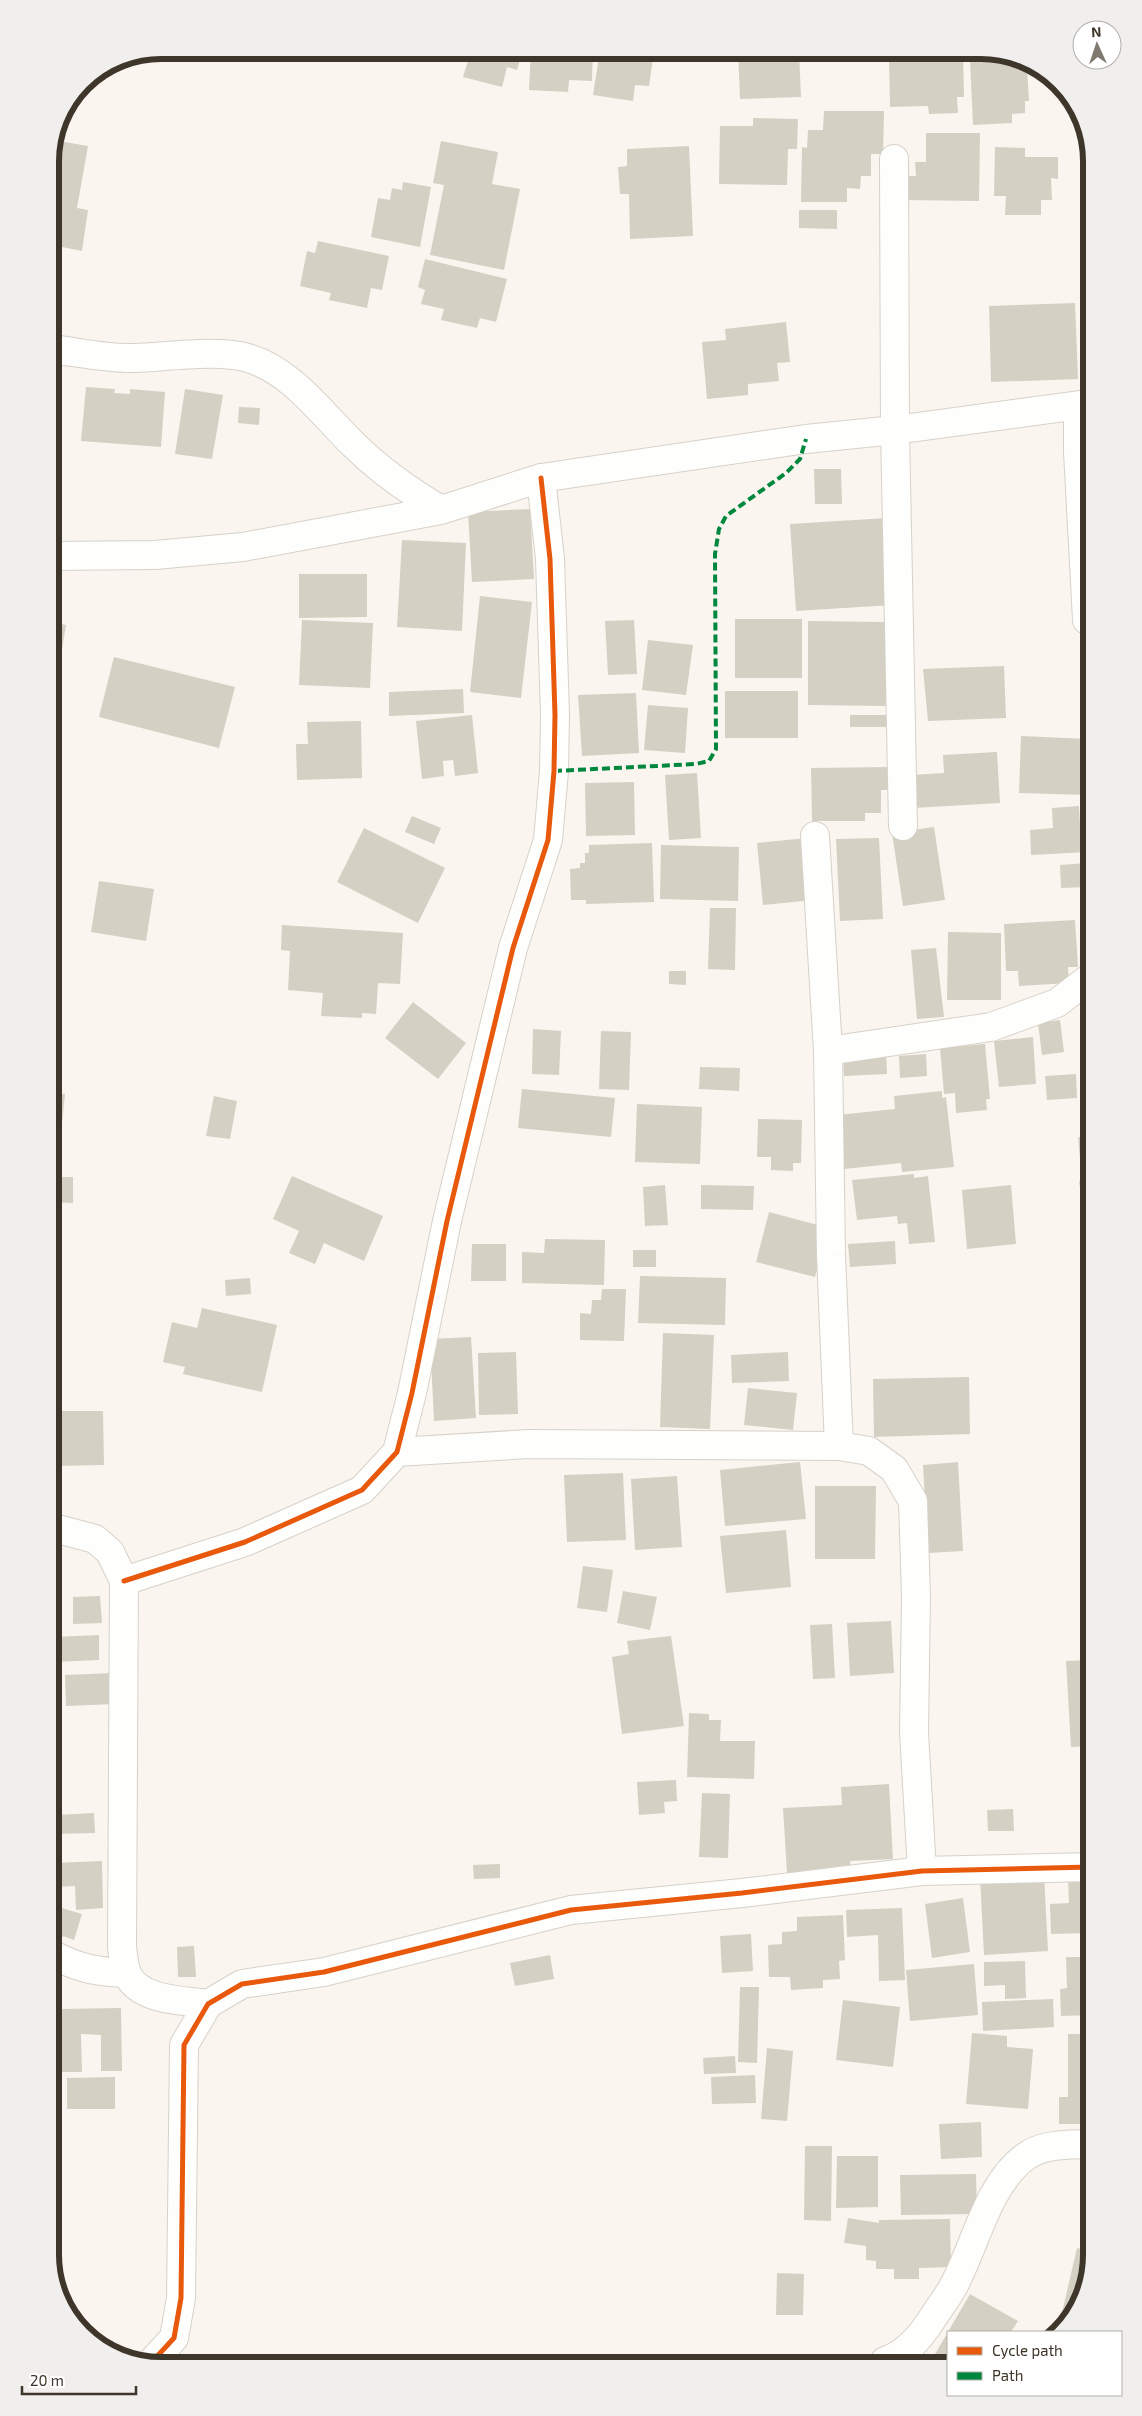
<svg xmlns="http://www.w3.org/2000/svg" width="1142" height="2416" viewBox="0 0 1142 2416" font-family="'Exo 2',sans-serif">
	<style>
		.building { fill: #d4d0c4 }
		.lines { fill: none; stroke-linecap: round; stroke-linejoin: round }
		.minor-casing { stroke: #d7d1c8; stroke-width: 30 }
		.minor { stroke: #fefefd; stroke-width: 28 }
		.quiet { stroke: #00873e; stroke-width: 4; stroke-dasharray: 8 4; stroke-linecap: butt }
		.cycleway-casing { stroke: #fff; stroke-width: 8 }
		.cycleway { stroke: #e8590c; stroke-width: 5 }
		.rim { fill: none; stroke: #3e362a; stroke-width: 6 }
	</style>
	<rect width="100%" height="100%" fill="#faf6ef"/>
	<path class="building" d="M438 50H523L517 70 507 67 502 87 463 77 468 61 437 53Z
		M531 50H593L592 81 569 80 568 92 529 90Z
		M600 50H670L668 60 653 58 649 86 635 85 633 101 593 95Z
		M738 50H799L801 97 740 99Z
		M963 53 964 97H957L958 113 929 114 928 106 890 107 889 55Z
		M998 54 1032 67H1027L1029 101H1025V113L1012 114V123L973 125 970 60 998 59Z
		M824 111H884L883 154H871V176H861L860 189 847 188V202H801L802 147 807 148 808 130H823Z
		M753 118 798 119 797 149H788L787 185 719 184 720 126H753Z
		M926 133H980L979 201 904 200 905 176H916L915 162H926Z
		M53 140 88 146 77 208 88 210 82 251 62 247 60 256 50 255V154Z
		M441 141 498 152 492 184 520 189 504 270 430 255 444 185 433 183Z
		M689 146 693 236 630 239 629 194H620L618 167 627 166V149Z
		M995 147 1025 148V157H1058V179L1051 178 1052 200H1041V215H1005L1006 196H994Z
		M403 182 431 187 420 247 371 237 378 198 390 200 392 188 402 190Z
		M799 210H837V229L799 228Z
		M318 241 389 256 382 290 371 288 367 308 329 300 331 293 300 286 307 251 315 253Z
		M425 259 507 279 496 322 480 318 477 328 441 320 444 309 421 304 425 290 418 287Z
		M1075 303 1078 379 991 382 989 306Z
		M786 322 790 362 777 363 779 381 748 384V395L707 399 702 342 726 340 725 329Z
		M86 387 115 389 114 393 130 394V389L165 392 161 447 81 441Z
		M185 389 223 395 212 459 175 454Z
		M239 407 260 408 259 425 238 423Z
		M814 469H841L842 504H815Z
		M530 509 534 579 472 582 468 512Z
		M887 518 892 605 796 611 790 524Z
		M402 540 466 543 462 631 397 627Z
		M299 574H367V617L299 618Z
		M480 596 532 602 521 698 470 692Z
		M735 619H802V678H735Z
		M302 620 373 623 370 688 299 685Z
		M634 620 637 674 608 675 605 621Z
		M808 621 887 622 886 706 808 705Z
		M51 622 66 625 53 704H52Z
		M648 640 693 645 686 695 642 690Z
		M114 657 235 687 219 748 99 717Z
		M1004 666 1006 718 928 721 923 669Z
		M463 689 464 713 389 716V692Z
		M725 691H798V738H725Z
		M636 693 639 753 582 756 578 695Z
		M648 705 688 708 685 753 644 750Z
		M472 715 478 773 455 776 453 760 443 761 444 776 422 779 416 721Z
		M850 715H894V727H850Z
		M361 721 362 778 297 780 296 744H308L307 722Z
		M1021 736 1088 739V795L1019 793Z
		M997 752 1000 803 913 808 911 775 944 773 943 755Z
		M890 767V790H881V813H865V821H812L811 768Z
		M697 773 701 838 669 840 665 775Z
		M634 782 635 835 586 836 585 783Z
		M1079 806 1080 826H1088V852L1031 855 1030 830 1053 828 1052 808Z
		M412 816 441 828 434 844 405 832Z
		M934 827 945 900 903 906 892 833Z
		M364 828 445 868 418 923 337 882Z
		M807 838 813 900 763 905 757 843Z
		M879 838 883 919 840 921 836 839Z
		M652 843 654 902 586 904V900H571L570 869 580 868V863H585V853H589V845Z
		M661 845 739 847 738 901 660 899Z
		M1088 863V887L1061 888 1060 865Z
		M99 881 154 889 146 941 91 932Z
		M710 908H736L735 970 708 969Z
		M1075 920 1078 967H1068L1069 983 1019 986 1018 971H1006L1004 924Z
		M282 925 403 933 400 984 378 983 376 1014 362 1013V1018L321 1016 323 993 288 990 290 951 281 950Z
		M948 932 1001 933V1000H947Z
		M936 948 944 1017 917 1019 911 950Z
		M669 971H686V985L669 984Z
		M413 1002 466 1043 438 1079 385 1038Z
		M1060 1020 1064 1052 1042 1055 1038 1023Z
		M53 1023H57L54 1045H53Z
		M533 1029 561 1031 559 1075 532 1074Z
		M601 1031 631 1032 629 1090 599 1089Z
		M1033 1037 1036 1084 999 1087 994 1041Z
		M985 1044 990 1099H986L987 1110 956 1113 955 1093 944 1094 940 1048Z
		M886 1053 887 1074 844 1076 843 1055Z
		M926 1054 927 1076 900 1078 899 1056Z
		M700 1067 740 1068 739 1091 699 1089Z
		M1076 1074 1077 1098 1047 1100 1045 1076Z
		M522 1089 615 1098 611 1137 518 1128Z
		M942 1091V1098L946 1097 954 1167 902 1172 901 1163 844 1169 838 1115 895 1109 894 1096Z
		M53 1093 65 1094 59 1152 53 1151Z
		M214 1096 237 1101 230 1139 206 1136Z
		M637 1104 702 1107 700 1164 635 1162Z
		M1084 1112H1089V1135L1086 1136Z
		M758 1119 802 1120 801 1163H793V1171L771 1170V1157H757Z
		M1078 1137H1089V1171H1081Z
		M914 1174V1178L928 1176 935 1242 909 1244 907 1223 898 1224 897 1216 857 1220 852 1180Z
		M292 1176 383 1216 364 1261 324 1243 315 1264 289 1253 299 1231 273 1219Z
		M53 1177H73V1203L53 1202Z
		M1089 1180V1207L1083 1208 1079 1181Z
		M665 1185 668 1225 645 1226 643 1187Z
		M701 1185 754 1186 753 1210 701 1209Z
		M1011 1185 1016 1244 967 1249 962 1190Z
		M769 1212 829 1228 815 1277 756 1262Z
		M545 1239 605 1240 604 1285 522 1283V1252L544 1253Z
		M895 1241 896 1264 850 1267 848 1244Z
		M472 1244H506V1281H471Z
		M633 1250H656V1267H633Z
		M640 1276 726 1278 725 1325 638 1323Z
		M250 1278 251 1294 226 1296 225 1280Z
		M602 1289H626L624 1341 580 1340V1313L591 1314 592 1300H601Z
		M202 1308 277 1325 262 1392 183 1374 185 1367 163 1362 172 1322 197 1328Z
		M663 1333 714 1335 710 1429 660 1427Z
		M471 1337 476 1418 434 1421 430 1339Z
		M516 1352 518 1414 479 1415 478 1353Z
		M788 1352 789 1381 732 1383 731 1355Z
		M969 1377 970 1434 874 1437 873 1379Z
		M748 1388 797 1393 793 1430 744 1425Z
		M54 1411H103L104 1465 54 1466Z
		M800 1462 806 1519 725 1526 720 1470Z
		M958 1462 963 1551 928 1553 923 1465Z
		M623 1473 626 1540 567 1542 564 1475Z
		M677 1476 682 1547 635 1550 631 1479Z
		M815 1486H876L875 1559H815Z
		M786 1530 791 1587 726 1593 720 1536Z
		M583 1566 613 1570 607 1612 577 1608Z
		M623 1591 657 1597 650 1630 617 1623Z
		M100 1596 102 1623 73 1624V1597Z
		M891 1621 894 1673 850 1676 847 1623Z
		M832 1624 835 1678 813 1679 810 1625Z
		M99 1635V1660L55 1662 54 1637Z
		M671 1636 684 1726 622 1734 612 1657 629 1654 627 1641Z
		M1090 1660 1091 1746 1071 1747 1066 1661Z
		M113 1673 114 1704 66 1706 65 1675Z
		M689 1713 709 1714V1720H721L720 1741H755L754 1779 687 1777Z
		M676 1780 677 1801 664 1802 665 1813 639 1815 637 1782Z
		M889 1784 893 1859 850 1861 851 1870 787 1873 783 1808 842 1805 841 1787Z
		M702 1793 730 1794 728 1858 699 1857Z
		M1013 1809 1014 1831H988L987 1810Z
		M94 1813 95 1833 55 1834V1815Z
		M102 1861 103 1908 76 1910 75 1886 55 1887V1863Z
		M500 1864V1878L474 1879 473 1865Z
		M1044 1874 1048 1951 984 1955 980 1877Z
		M1091 1877V1933L1051 1934 1050 1904 1069 1903 1068 1878Z
		M963 1898 970 1952 932 1958 925 1904Z
		M55 1906 82 1914 74 1940 63 1936 60 1943 55 1942Z
		M902 1908 905 1980 879 1981 878 1935 847 1937 846 1910Z
		M843 1915 845 1960 839 1961 840 1979 823 1980V1988L791 1990 790 1977H769L768 1945 782 1944V1932L797 1931V1917Z
		M751 1934 753 1971 722 1973 720 1936Z
		M194 1946 196 1977H178L177 1947Z
		M550 1955 554 1979 515 1986 510 1963Z
		M1066 1957H1091V2015L1061 2016 1060 1989 1067 1988Z
		M1025 1961 1026 1998 1005 1999V1985L984 1986V1962Z
		M974 1964 978 2015 910 2021 906 1970Z
		M740 1987H759L757 2063 738 2062Z
		M1053 1999 1054 2027 983 2031 982 2002Z
		M843 2000 900 2007 893 2067 836 2060Z
		M121 2008 122 2071H101V2035L81 2034 82 2072H60L59 2009Z
		M972 2033 1007 2036V2047L1033 2049 1028 2109 966 2104Z
		M1068 2034H1091L1092 2124H1059V2097H1068Z
		M767 2048 793 2051 787 2121 761 2119Z
		M735 2056 736 2073 704 2074 703 2058Z
		M755 2075 756 2103 712 2104 711 2077Z
		M115 2077V2109H67V2078Z
		M981 2122 982 2157 941 2159 939 2124Z
		M805 2146H832L831 2221 804 2220Z
		M837 2156H878V2207L836 2208Z
		M976 2174 977 2214 901 2215 900 2175Z
		M848 2218 879 2223V2220L950 2219 951 2267 919 2268V2279H894V2269H876V2261L866 2260V2246L844 2243Z
		M1077 2248 1092 2252V2255L1070 2319 1061 2317Z
		M777 2273 804 2274 803 2315H776Z
		M970 2294 1018 2321 1011 2332H948V2360L931 2361Z"/>
	<g class="lines">
		<defs>
			<path id="minor" d="M894 159 895 430 903 826
				M51 349C78 352 107 359 134 358 166 357 219 349 248 358 292 371 321 413 353 444 379 470 409 491 441 510
				M1078 406V452L1087 620
				M51 556 155 555 243 547 441 510 541 478 806 439 895 430 1087 404
				M815 836 828 1051 831 1255 839 1446
				M828 1051 991 1027 1057 1003 1088 979
				M397 1452 529 1444 839 1446 869 1451 894 1469 913 1501 916 1597 914 1732 922 1871
				M54 1528 95 1539 110 1552 124 1581 122 1947C123 1955 124 1966 127 1974 140 2001 182 2000 208 2004
				M124 1581 245 1542 362 1490 397 1452 412 1393 447 1221 513 948 548 840 554 771 555 715 550 559 541 478
				M55 1956C81 1969 98 1972 127 1973
				M885 2361C906 2354 920 2338 932 2319 939 2308 947 2298 953 2287 975 2247 987 2185 1025 2157 1043 2143 1070 2145 1092 2144
				M150 2364 174 2338 181 2298 184 2045 208 2004 242 1984 324 1972 571 1910 742 1893 922 1871 1091 1867"/>
		</defs>
		<use href="#minor" class="minor-casing"/>
		<use href="#minor" class="minor"/>
		<path class="quiet" d="M554 771 696 764 709 761 716 749 715 554 719 529 726 516 786 473 800 459 806 439"/>
		<defs>
			<path id="cycleway" d="M124 1581 245 1542 362 1490 397 1452 412 1393 447 1221 513 948 548 840 554 771 555 715 550 559 541 478
				M150 2364 174 2338 181 2298 184 2045 208 2004 242 1984 324 1972 571 1910 742 1893 922 1871 1091 1867"/>
		</defs>
		<use href="#cycleway" class="cycleway-casing"/>
		<use href="#cycleway" class="cycleway"/>
	</g>
	<path d="M0 0H1142V2416H0ZM161 59H981A102 102 0 0 1 1083 161V2255A102 102 0 0 1 981 2357H161A102 102 0 0 1 59 2255V161A102 102 0 0 1 161 59Z" fill="#f0efee" fill-rule="evenodd"/>
	<path class="rim" d="M161 59H981A102 102 0 0 1 1083 161V2255A102 102 0 0 1 981 2357H161A102 102 0 0 1 59 2255V161A102 102 0 0 1 161 59Z"/>
	<rect x="947" y="2331" width="175" height="65" fill="#ffffff" stroke="#b2afaa"/>
	<rect x="957" y="2347" width="25" height="8" fill="#e8590c" stroke="#b2afaa"/>
	<text x="992" y="2356" font-size="15" fill="#3e362a">Cycle path</text>
	<rect x="957" y="2372" width="25" height="8" fill="#00873e" stroke="#b2afaa"/>
	<text x="992" y="2381" font-size="15" fill="#3e362a">Path</text>
	<g transform="translate(1097 45) rotate(357)"><circle r="24" fill="#ffffff" stroke="#b2afaa"/>
	<path d="M0-4L9 19L0 12L-9 19Z" fill="#80796f"/>
	<text y="-8" font-size="14" font-weight="bold" text-anchor="middle" fill="#3e362a">N</text>
	</g>
	<path d="M22 2386v8h114v-8" fill="none" stroke="#3e362a" stroke-width="2.5"/>
	<text x="30" y="2386" font-size="15" fill="#3e362a" stroke="#ffffff" stroke-width="4" paint-order="stroke">20 m</text>
</svg>
